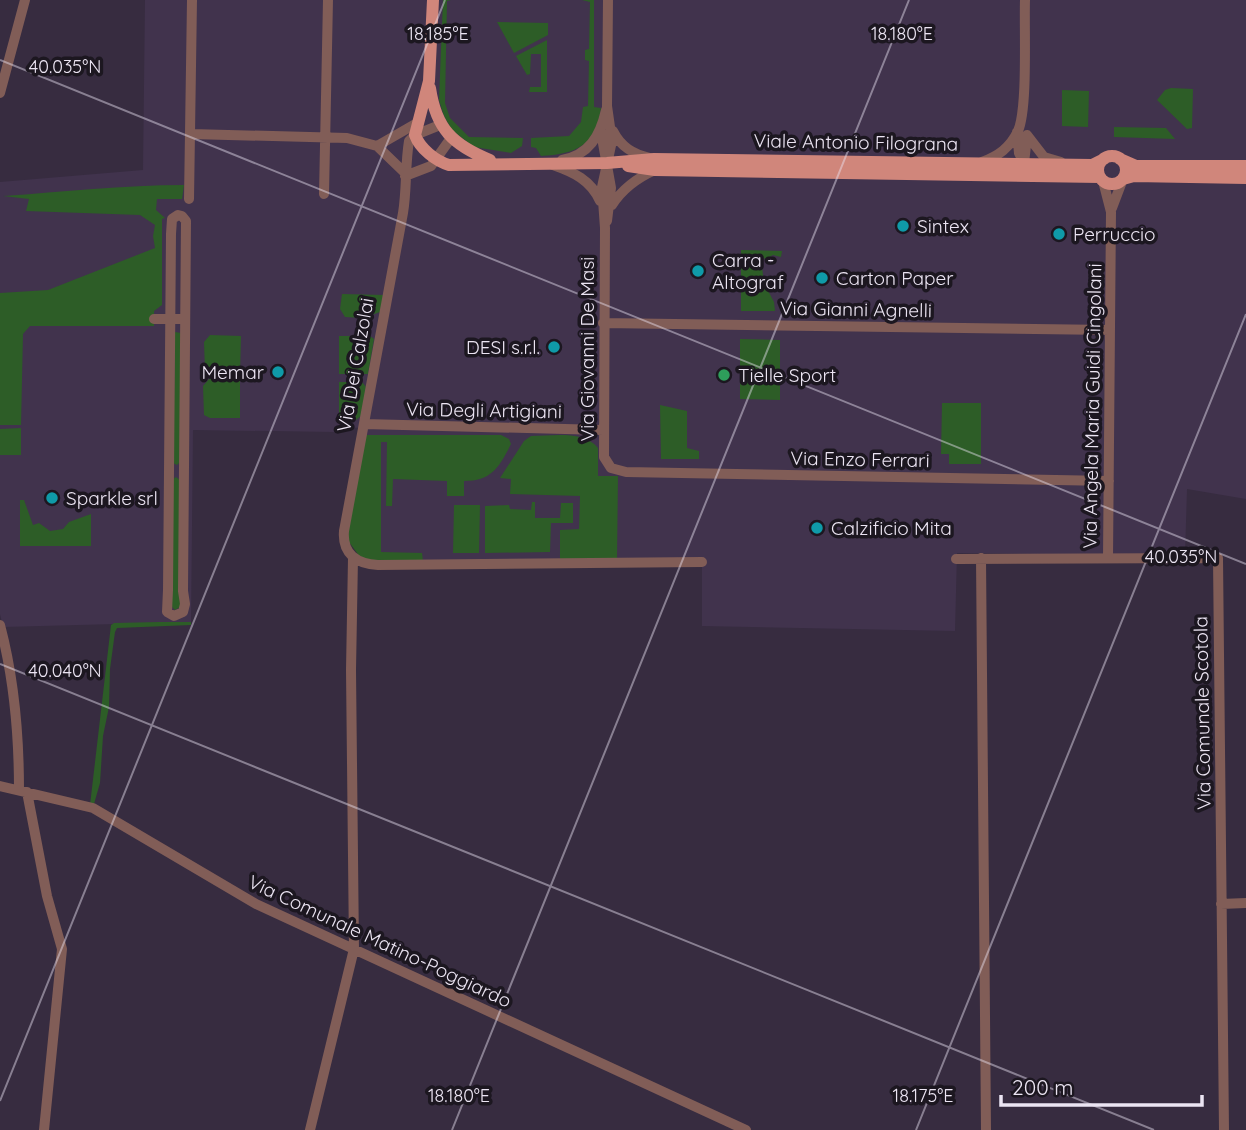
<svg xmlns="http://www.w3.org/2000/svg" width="1246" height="1130" viewBox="0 0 1246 1130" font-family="Quicksand,sans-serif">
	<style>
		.built { fill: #41334d }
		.green { fill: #2d5d27 }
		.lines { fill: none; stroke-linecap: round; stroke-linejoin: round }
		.minor { stroke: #815d57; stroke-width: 10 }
		.major { stroke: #d0867b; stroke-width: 12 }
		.ticks { fill: none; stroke: #ece5f3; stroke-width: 2; stroke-opacity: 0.45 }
		.culture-dot { fill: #0f9aa8; stroke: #1c1720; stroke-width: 2.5 }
		.leisure-dot { fill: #2e9e5b; stroke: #1c1720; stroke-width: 2.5 }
		.labels { text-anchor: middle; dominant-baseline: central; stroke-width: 7; stroke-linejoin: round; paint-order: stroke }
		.street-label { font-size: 19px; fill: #ece5f3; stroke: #1c1720 }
		.poi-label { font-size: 19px; fill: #ece5f3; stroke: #1c1720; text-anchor: start }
		.ticks-label { font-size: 18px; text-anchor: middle; fill: #ece5f3; stroke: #1c1720; stroke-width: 7; stroke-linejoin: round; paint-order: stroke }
	</style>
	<rect width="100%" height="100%" fill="#372c40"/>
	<path class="built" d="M145 0H1246V499L1187 489 1185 556 957 553 955 631 702 626V559L374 561 365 428 334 427V432L193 430 191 622 3 627 0 614V182L143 170Z"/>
	<path class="green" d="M443 0H451L447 1 445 103 450 118 469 137 523 138 522 146 511 153 474 147 452 130 444 116 439 100Z
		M582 0H594V107L601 108C596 145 577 154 541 156L536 148 531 147V138L569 136 581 122 583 107 588 106 589 61 585 60V50L589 49 590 2Z
		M497 22 548 23V35L514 53Z
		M547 40V92H529L530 87H541V54H531L530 74 527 75 516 56Z
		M1171 88 1193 89 1192 128 1187 129 1157 100 1165 90Z
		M1062 90 1089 91 1088 127 1062 126Z
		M1114 127 1166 128 1175 139 1114 137Z
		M184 185 182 199H157L156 210 165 218 162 219V305L154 311V326H30L23 334 21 425H0V293L48 290 155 248 153 236 155 225 140 215 26 211 29 199 3 196C63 192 123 185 184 185Z
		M741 250 782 251 781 257 773 255 766 259 761 257 748 265 762 267 764 283 774 302 775 311H741Z
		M342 294 384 295 380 312 363 318 345 317 340 309Z
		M175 332 181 333 180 462 177 465 173 463Z
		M210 335 241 336 240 374H210L205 371 204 342Z
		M339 336H370L374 339 368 374H339Z
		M740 339 780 340V400L740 399Z
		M209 379 240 381V418H210L204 415 203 386Z
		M339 382H362L366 387 361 416 356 420H339Z
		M942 403H981V464H949V454H941Z
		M660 405 687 411V448L699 451V459H661Z
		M21 428V455H0V429Z
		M364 435H501L509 439 511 444C499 468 491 481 464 481V496H447V481L393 479 392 506H386L387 442H381V552L422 553 423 561H374L360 557 346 538Z
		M531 436C552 436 584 430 598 448V476H618L617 560H560V530L579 529 580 496 510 494 511 479 500 478 524 441Z
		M176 477 181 481 180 607 175 610 171 606 173 479Z
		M20 500H24L33 525 39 523 50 531 63 529 69 522 91 514V546H20Z
		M532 502H535V518H560L561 503H573V523H551L550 552 485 553V506L509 505 510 509 531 510Z
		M454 505H480L479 553H453Z
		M159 622H191V625L117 628 115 632 110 669 109 707 103 736 100 783 94 804 90 805 111 625 114 623Z"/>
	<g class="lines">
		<path class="minor" d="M608 0 607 106 612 141 602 187 605 228 604 457 611 468 626 472 1109 481
			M0 93 25 0
			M440 125 415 135 409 141C405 165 407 189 403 213L344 531C342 554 357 564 378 565L702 562
			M613 131C621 147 633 154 650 158
			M601 132 611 188 607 221
			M1017 132 1019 153 1024 163
			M191 134 347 138 377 146 404 172
			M1027 135 1044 157 1061 162
			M377 146 417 123
			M562 160C589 155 600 136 606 110
			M982 162C998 156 1010 148 1018 131 1028 108 1024 29 1025 0
			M1024 163 1027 137
			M553 165C573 172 591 180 600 201
			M405 176 431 166 451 138
			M1103 181 1111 212 1108 558
			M324 194 328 0
			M189 199 192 0
			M612 205C623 188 637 178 655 170
			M1112 208 1123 179
			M178 215 182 216 186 221 183 591 185 604 183 612 174 616 167 612 168 590 171 234 172 219Z
			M154 319H185
			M603 323 1110 330
			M364 424 603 430
			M981 558 986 1130
			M956 559 1218 558 1224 1130
			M0 625C14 678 19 735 19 790
			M0 786 93 808 256 904 746 1130
			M27 792 47 896 62 949 44 1130
			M1221 904 1246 903
			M310 1130 354 949 351 670 353 558"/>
		<path class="major" d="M433 0 429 81 415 135C420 149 436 161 449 165L607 163 654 159 1092 165 1104 159
			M430 88C436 129 453 145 490 160
			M1098 170a14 14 0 1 1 28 0a14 14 0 1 1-28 0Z
			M1120 159 1136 166H1246
			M628 166 655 170 1100 177
			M1123 179 1134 176 1246 178"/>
	</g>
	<path class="ticks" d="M0 60 1246 564M0 664 1154 1130M0 1101 445 0M452 1130 909 0M916 1130 1246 314"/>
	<g class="culture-dot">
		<circle cx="903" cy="226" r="7"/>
		<circle cx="1059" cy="234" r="7"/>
		<circle cx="698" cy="271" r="7"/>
		<circle cx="822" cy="278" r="7"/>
		<circle cx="554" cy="347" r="7"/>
		<circle cx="278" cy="372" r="7"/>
		<circle cx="52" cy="498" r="7"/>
		<circle cx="817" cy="528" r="7"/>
	</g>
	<circle class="leisure-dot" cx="724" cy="375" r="7"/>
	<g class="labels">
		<g class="street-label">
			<text transform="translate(856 142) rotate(1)">Viale Antonio Filograna</text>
			<text transform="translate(856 309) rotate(1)">Via Gianni Agnelli</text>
			<text transform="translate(587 349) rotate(-90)">Via Giovanni De Masi</text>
			<text transform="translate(355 365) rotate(-80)">Via Dei Calzolai</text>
			<text transform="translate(1092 406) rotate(-89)">Via Angela Maria Guidi Cingolani</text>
			<text transform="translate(484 410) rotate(1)">Via Degli Artigiani</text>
			<text transform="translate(860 459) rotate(1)">Via Enzo Ferrari</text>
			<text transform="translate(1202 713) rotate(-91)">Via Comunale Scotola</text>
			<text transform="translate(380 941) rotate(25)">Via Comunale Matino-Poggiardo</text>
		</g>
		<g class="poi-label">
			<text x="917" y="226">Sintex</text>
			<text x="1073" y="234">Perruccio</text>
			<text x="712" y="260">Carra -<tspan x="712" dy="22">Altograf</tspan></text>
			<text x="836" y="278">Carton Paper</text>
			<text x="540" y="347" text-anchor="end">DESI s.r.l.</text>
			<text x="264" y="372" text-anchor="end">Memar</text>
			<text x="738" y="375">Tielle Sport</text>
			<text x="66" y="498">Sparkle srl</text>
			<text x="831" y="528">Calzificio Mita</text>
		</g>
	</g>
	<g class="ticks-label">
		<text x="438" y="40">18.185°E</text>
		<text x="902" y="40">18.180°E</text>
		<text x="65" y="73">40.035°N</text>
		<text x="1181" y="563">40.035°N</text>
		<text x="65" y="677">40.040°N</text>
		<text x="459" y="1102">18.180°E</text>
		<text x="923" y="1102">18.175°E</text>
	</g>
	<path d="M1001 1095v10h201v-10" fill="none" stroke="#ece5f3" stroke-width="3.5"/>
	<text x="1012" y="1095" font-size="21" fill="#ece5f3" stroke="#1c1720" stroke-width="5" paint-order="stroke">200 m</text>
</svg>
